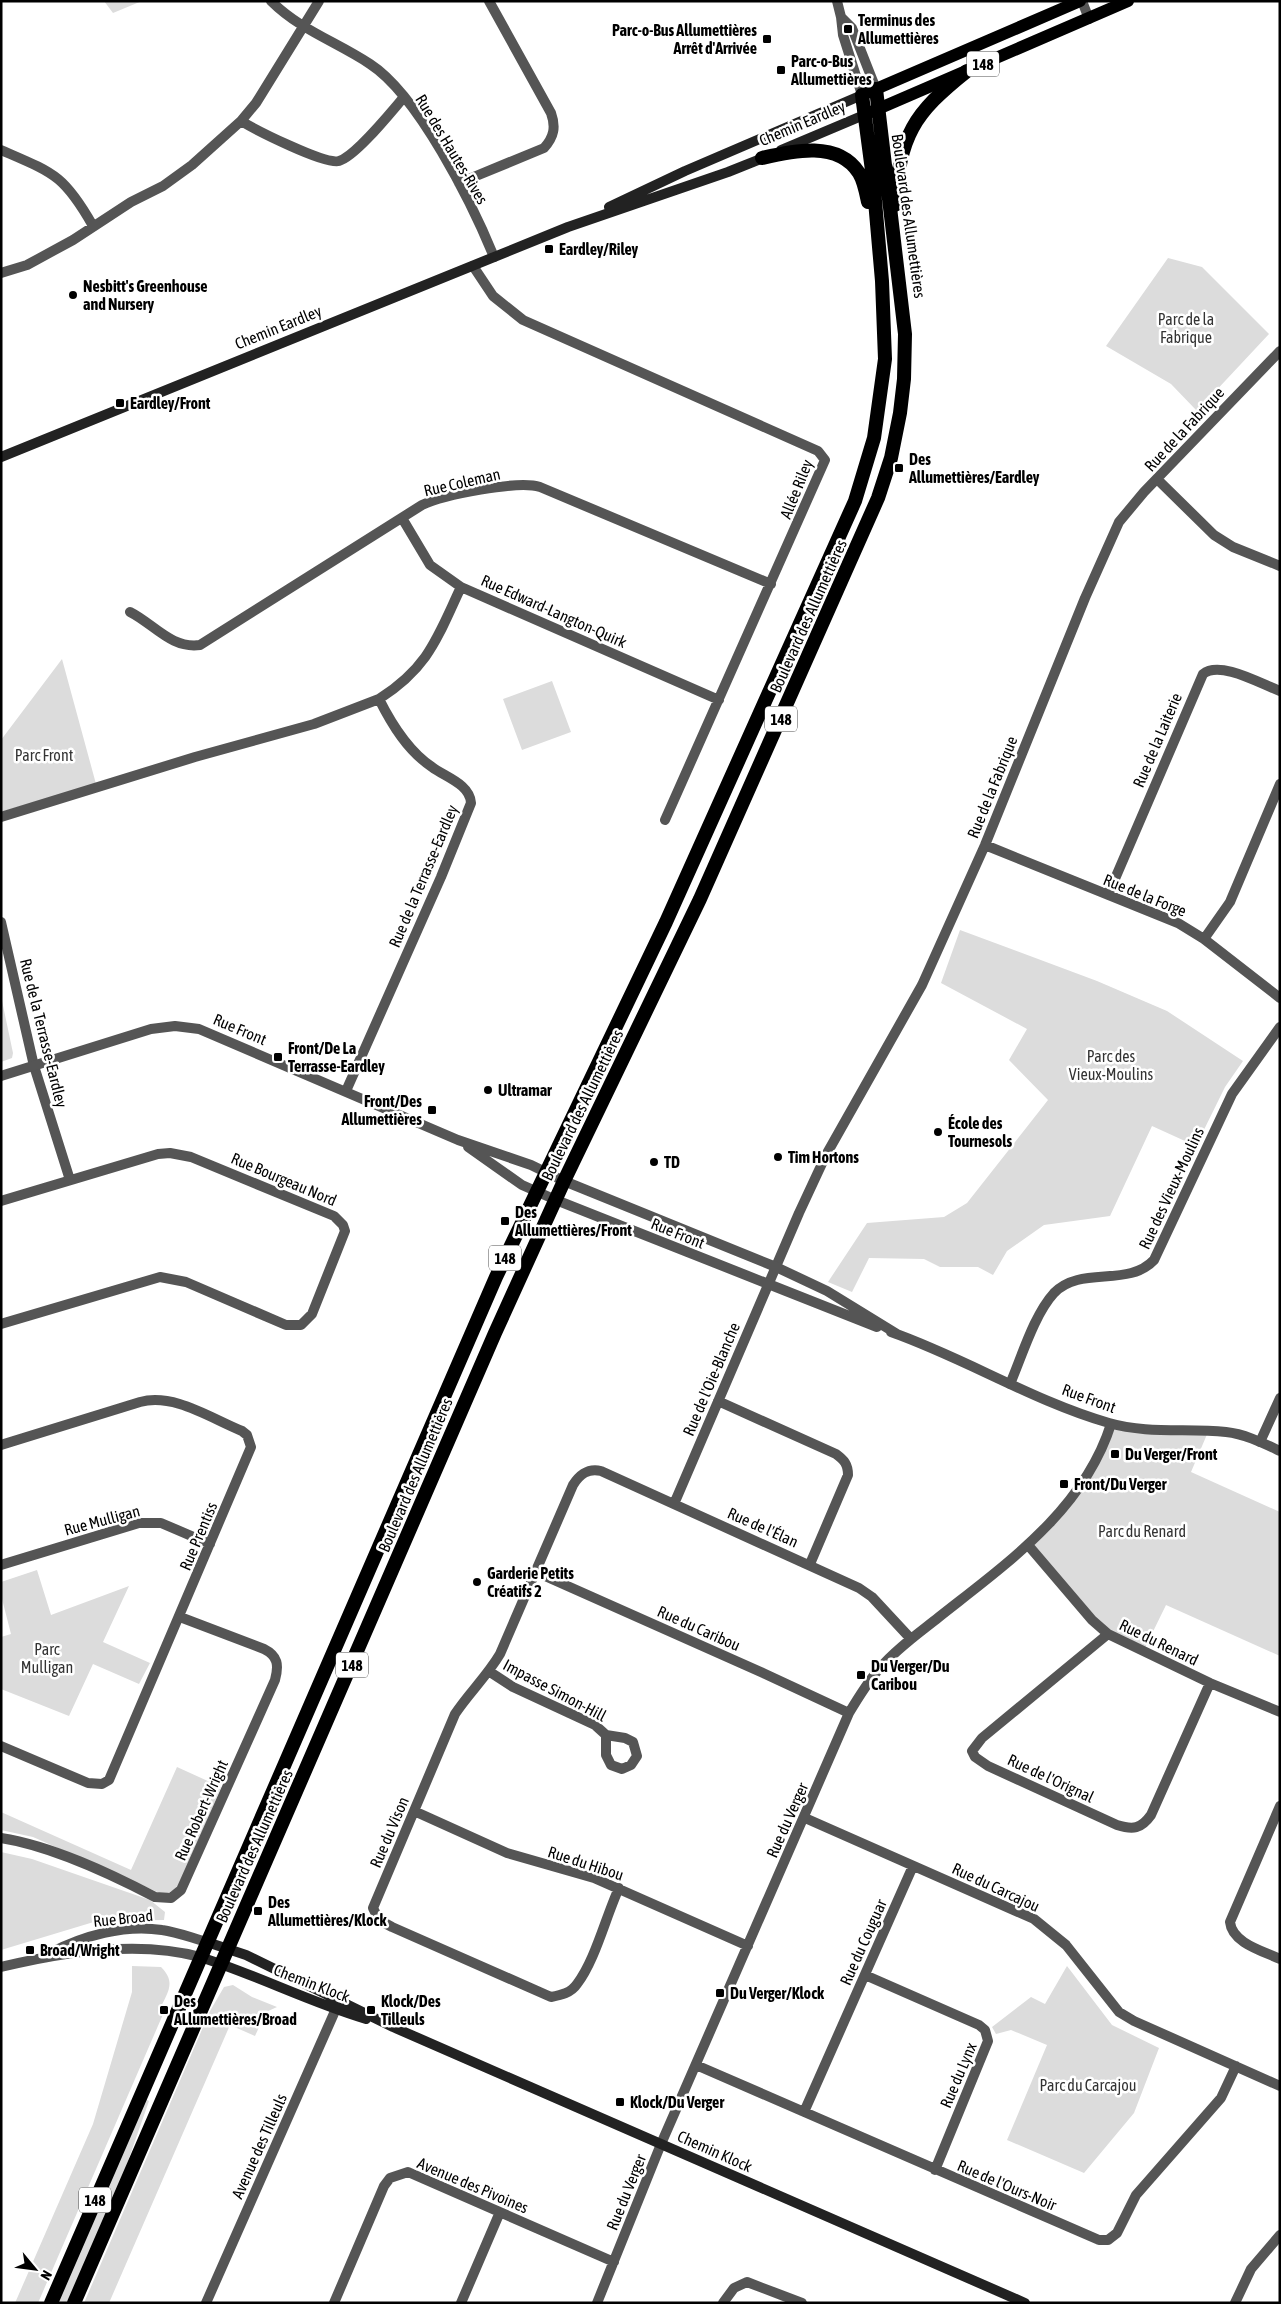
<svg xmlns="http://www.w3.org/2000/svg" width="1281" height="2304" viewBox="0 0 1281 2304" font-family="'Asap Condensed',sans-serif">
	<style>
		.green { fill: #dcdcdc }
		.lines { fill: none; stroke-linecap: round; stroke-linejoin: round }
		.minor { stroke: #555; stroke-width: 10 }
		.tertiary { stroke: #555; stroke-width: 10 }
		.secondary { stroke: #222; stroke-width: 10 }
		.primary { stroke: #000; stroke-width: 12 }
		.trunk { stroke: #000; stroke-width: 14 }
		.poi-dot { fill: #000; stroke: #fff; stroke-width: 2 }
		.labels { text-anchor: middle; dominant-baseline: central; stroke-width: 5; stroke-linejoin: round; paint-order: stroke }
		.shield { fill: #fff; stroke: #4c4c4c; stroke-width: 1 }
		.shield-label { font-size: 15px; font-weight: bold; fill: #000 }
		.poi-label { font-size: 16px; font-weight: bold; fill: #000; stroke: #fff; text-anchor: start }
		.street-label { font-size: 16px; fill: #000; stroke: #fff }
		.park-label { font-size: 16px; fill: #333; stroke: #fff }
	</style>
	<rect width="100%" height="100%" fill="#fff"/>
	<path class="green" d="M104 1H142L113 13Z
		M1168 258 1202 267 1269 334 1197 411 1171 384 1106 346Z
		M62 659 96 784 1 812V740Z
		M552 681 571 732 522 750 503 699Z
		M960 930 1097 981 1167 1011 1243 1061 1225 1087 1196 1146 1152 1126 1110 1216 1044 1225 1007 1251 993 1275 978 1267H940L924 1259 869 1258 852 1292 828 1282 867 1223 944 1217 967 1203 1048 1100 1009 1060 1027 1029 941 983Z
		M1 996 13 1053 12 1058 1 1062Z
		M1111 1424 1208 1432 1191 1472 1280 1512V1656L1166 1605 1143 1652 1108 1634 1028 1545 1065 1505Z
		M37 1570 51 1615 129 1586 103 1642 150 1663 139 1684 93 1664 69 1716 1 1689V1637L11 1634 1 1595V1582Z
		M177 1767 221 1787 181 1883 176 1889 164 1895 33 1837 1 1830V1812L131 1870Z
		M1 1852 32 1859 150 1900 165 1912 164 1920 97 1921 1 1950Z
		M132 1966 161 1967C177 1983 167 1993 159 2011L164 2012 38 2303H15L93 2124 132 1992Z
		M1067 1966 1112 2025 1159 2048 1134 2113 1084 2173 1007 2140 1047 2045 1011 2030 996 2034 992 2027 1031 1997 1045 2004Z
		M233 1985 252 1997 277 2007 266 2012 255 2036 230 2025 109 2303H84L210 2011 224 1987Z
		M145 2099 149 2101 122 2178 68 2303H57Z"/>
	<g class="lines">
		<path class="minor" d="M271 1C300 30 337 42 370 64 418 95 472 203 494 257
			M837 1 841 17 852 28 876 89
			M1082 1 1089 19
			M841 17 843 35 862 95
			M241 121C256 130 325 165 339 161 356 156 391 112 404 97
			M1 150C54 173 64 175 93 226
			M459 183 544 148C554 137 556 127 551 113L489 1
			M473 266 493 296 523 320 818 451 825 460 665 820
			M1 273 27 265 73 240 131 202 163 186 192 165 241 121 256 103 319 1
			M1157 479 1214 535 1233 547 1280 566
			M402 518 430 565 461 587 719 700
			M130 612C154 624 171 649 200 645L422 505C443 495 518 480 540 487L771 584
			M379 699C429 667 437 638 461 587
			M1 817 195 757 314 724 379 699C392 725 408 751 432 767 445 777 470 784 471 803L441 877 346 1091
			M985 845 1178 923 1204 939 1280 998
			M1108 895 1203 674C1220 660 1261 684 1280 691
			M1 922 34 1066 70 1180
			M1204 939 1230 902 1280 784
			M1 1201 158 1154 170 1153 191 1157 334 1216 343 1225 345 1231 312 1314 301 1325H286L186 1282 160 1277 1 1324
			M1010 1384C1022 1356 1034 1315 1054 1293 1081 1265 1128 1288 1154 1260L1232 1094 1280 1027
			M718 1401 836 1454C844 1460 848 1464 848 1475L810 1564
			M1260 1442 1280 1398
			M1 1445 140 1402C174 1393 210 1418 242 1431L247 1435 251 1447 109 1780 102 1784 88 1783 1 1746
			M674 1504 799 1213 826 1155 922 985 985 845 1085 598 1119 522 1144 492 1280 351
			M1028 1545 1092 1620 1108 1634 1210 1683 1280 1712
			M1 1565 139 1523H161L210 1544
			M536 1572 763 1673 849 1713
			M1108 1634 982 1738 972 1751 975 1757 988 1766 1117 1825C1133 1830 1141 1829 1151 1815L1210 1683
			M490 1672 513 1687 595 1725 606 1735V1755L611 1765 622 1769 631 1765 637 1756 633 1742 625 1738 606 1735
			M1280 1806 1230 1922C1232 1943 1263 1951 1280 1959
			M414 1811 507 1853 594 1878 748 1946
			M805 1818 1034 1919 1066 1945 1119 2012 1134 2021 1280 2086
			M1 1838C52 1846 109 1873 155 1897L171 1898 181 1890 275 1680C279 1665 278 1656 264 1649L180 1617
			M619 1888C606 1916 595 1961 577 1984 571 1993 561 1995 551 1997L392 1927 379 1920 373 1908 455 1714C469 1693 487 1676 500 1654L573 1485C580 1474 588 1468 601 1471L859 1588 872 1597 911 1639
			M865 1975 979 2025 985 2030 988 2041 935 2170
			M696 2065 1099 2240H1108L1117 2233 1136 2195 1221 2098 1236 2066
			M804 2112 913 1866
			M206 2303 339 2002
			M334 2303 384 2186 390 2178 408 2172 614 2262
			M461 2303 500 2212
			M597 2303 661 2144 849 1713C858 1698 867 1683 879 1669 896 1649 919 1633 939 1617 1006 1564 1084 1510 1111 1424
			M723 2303 734 2288 747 2282 802 2303"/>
		<path class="tertiary" d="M1 1076 151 1029 175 1026 199 1029 458 1140 531 1165 564 1181 776 1267 827 1291 897 1334
			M468 1147 522 1185 556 1200 877 1327
			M891 1332C965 1358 1033 1401 1109 1423 1147 1434 1187 1428 1226 1432 1245 1434 1263 1443 1280 1451
			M50 1953C83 1936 124 1924 162 1930 177 1932 192 1938 207 1942
			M1 1967C62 1952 139 1940 200 1957
			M1235 2303 1251 2269 1280 2235"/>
		<path class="secondary" d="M781 150 864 115
			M609 207 685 171 862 95
			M1 457 568 227 728 172 768 156
			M207 1942 246 1955 393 2027 1025 2303
			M200 1957C257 1975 309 2002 366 2019"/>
		<path class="primary" d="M862 95 1080 1
			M871 112 1128 1"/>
		<path class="trunk" d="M762 158C792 151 838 140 859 173 864 181 866 192 868 202
			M895 205C900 135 913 114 967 71
			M51 2303 496 1277 666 922 855 501 874 438 885 359 882 281 873 178 862 95
			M74 2303 495 1333 564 1181 700 899 878 498 891 458 900 413 904 379 905 334 876 89"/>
	</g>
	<g class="poi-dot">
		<rect x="843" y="24" width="10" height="10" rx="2.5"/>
		<rect x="762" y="34" width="10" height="10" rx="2.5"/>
		<rect x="776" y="65" width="10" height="10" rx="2.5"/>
		<rect x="544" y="244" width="10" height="10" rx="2.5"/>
		<circle cx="73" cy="295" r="5"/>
		<rect x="115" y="398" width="10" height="10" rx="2.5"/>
		<rect x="894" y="463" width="10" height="10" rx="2.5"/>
		<rect x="273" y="1052" width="10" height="10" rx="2.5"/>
		<circle cx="488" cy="1090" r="5"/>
		<rect x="427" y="1105" width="10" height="10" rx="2.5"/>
		<circle cx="938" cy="1132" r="5"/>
		<circle cx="778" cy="1157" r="5"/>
		<circle cx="654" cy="1162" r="5"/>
		<rect x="500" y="1216" width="10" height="10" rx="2.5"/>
		<rect x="1110" y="1449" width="10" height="10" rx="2.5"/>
		<rect x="1059" y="1479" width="10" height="10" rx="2.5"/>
		<circle cx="477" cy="1582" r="5"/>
		<rect x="856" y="1670" width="10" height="10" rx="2.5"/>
		<rect x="253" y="1906" width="10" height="10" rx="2.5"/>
		<rect x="25" y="1945" width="10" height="10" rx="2.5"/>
		<rect x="715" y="1988" width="10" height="10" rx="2.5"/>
		<rect x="159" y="2005" width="10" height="10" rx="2.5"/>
		<rect x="366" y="2005" width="10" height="10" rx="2.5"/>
		<rect x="615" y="2097" width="10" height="10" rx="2.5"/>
	</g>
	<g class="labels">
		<g class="shield">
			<rect x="967" y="51.5" width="32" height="25" rx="4"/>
			<rect x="765" y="706.5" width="32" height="25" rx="4"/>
			<rect x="489" y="1245.5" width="32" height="25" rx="4"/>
			<rect x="336" y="1652.5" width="32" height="25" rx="4"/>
			<rect x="79" y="2187.5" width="32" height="25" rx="4"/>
		</g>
		<g class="shield-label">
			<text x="983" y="64">148</text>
			<text x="781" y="719">148</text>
			<text x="505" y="1258">148</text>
			<text x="352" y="1665">148</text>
			<text x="95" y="2200">148</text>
		</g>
		<g class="poi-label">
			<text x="858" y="20">Terminus des<tspan x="858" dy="18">Allumettières</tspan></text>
			<text x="757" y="30" text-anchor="end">Parc-o-Bus Allumettières<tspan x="757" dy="18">Arrêt d'Arrivée</tspan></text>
			<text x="791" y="61">Parc-o-Bus<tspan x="791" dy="18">Allumettières</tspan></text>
			<text x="559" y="249">Eardley/Riley</text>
			<text x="83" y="286">Nesbitt's Greenhouse<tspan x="83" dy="18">and Nursery</tspan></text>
			<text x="130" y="403">Eardley/Front</text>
			<text x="909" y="459">Des<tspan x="909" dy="18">Allumettières/Eardley</tspan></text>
			<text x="288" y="1048">Front/De La<tspan x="288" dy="18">Terrasse-Eardley</tspan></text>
			<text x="498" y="1090">Ultramar</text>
			<text x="422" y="1101" text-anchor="end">Front/Des<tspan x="422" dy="18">Allumettières</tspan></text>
			<text x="948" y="1123">École des<tspan x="948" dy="18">Tournesols</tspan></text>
			<text x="788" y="1157">Tim Hortons</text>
			<text x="664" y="1162">TD</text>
			<text x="515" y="1212">Des<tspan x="515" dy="18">Allumettières/Front</tspan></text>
			<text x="1125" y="1454">Du Verger/Front</text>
			<text x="1074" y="1484">Front/Du Verger</text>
			<text x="487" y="1573">Garderie Petits<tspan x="487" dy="18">Créatifs 2</tspan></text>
			<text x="871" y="1666">Du Verger/Du<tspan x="871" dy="18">Caribou</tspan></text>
			<text x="268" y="1902">Des<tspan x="268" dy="18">Allumettières/Klock</tspan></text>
			<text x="40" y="1950">Broad/Wright</text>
			<text x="730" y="1993">Du Verger/Klock</text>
			<text x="174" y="2001">Des<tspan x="174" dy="18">ALlumettières/Broad</tspan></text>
			<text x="381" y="2001">Klock/Des<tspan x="381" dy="18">Tilleuls</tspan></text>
			<text x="630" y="2102">Klock/Du Verger</text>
		</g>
		<g class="street-label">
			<text transform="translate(802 123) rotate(-23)">Chemin Eardley</text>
			<text transform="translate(452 149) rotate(59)">Rue des Hautes-Rives</text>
			<text transform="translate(909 216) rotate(82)">Boulevard des Allumettières</text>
			<text transform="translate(278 327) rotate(-22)">Chemin Eardley</text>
			<text transform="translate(1184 429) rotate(-47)">Rue de la Fabrique</text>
			<text transform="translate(462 482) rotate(-13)">Rue Coleman</text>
			<text transform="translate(796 489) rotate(-68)">Allée Riley</text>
			<text transform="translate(554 611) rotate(24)">Rue Edward-Langton-Quirk</text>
			<text transform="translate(808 616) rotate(-66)">Boulevard des Allumettières</text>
			<text transform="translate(1157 740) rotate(-67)">Rue de la Laiterie</text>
			<text transform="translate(992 787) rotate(-68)">Rue de la Fabrique</text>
			<text transform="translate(423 876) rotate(-67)">Rue de la Terrasse-Eardley</text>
			<text transform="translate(1145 895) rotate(22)">Rue de la Forge</text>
			<text transform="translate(240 1029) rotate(23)">Rue Front</text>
			<text transform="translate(44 1033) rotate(76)">Rue de la Terrasse-Eardley</text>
			<text transform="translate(582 1105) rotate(-64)">Boulevard des Allumettières</text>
			<text transform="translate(284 1179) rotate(23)">Rue Bourgeau Nord</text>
			<text transform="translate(1171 1188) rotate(-65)">Rue des Vieux-Moulins</text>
			<text transform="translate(678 1233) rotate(22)">Rue Front</text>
			<text transform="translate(711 1379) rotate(-67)">Rue de l'Oie-Blanche</text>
			<text transform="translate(1089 1398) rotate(20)">Rue Front</text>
			<text transform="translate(415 1475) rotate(-67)">Boulevard des Allumettières</text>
			<text transform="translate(102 1520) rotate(-15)">Rue Mulligan</text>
			<text transform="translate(763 1527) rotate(24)">Rue de l'Élan</text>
			<text transform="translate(198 1536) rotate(-67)">Rue Prentiss</text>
			<text transform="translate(699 1628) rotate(24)">Rue du Caribou</text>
			<text transform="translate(1159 1642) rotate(26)">Rue du Renard</text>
			<text transform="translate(555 1690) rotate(28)">Impasse Simon-Hill</text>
			<text transform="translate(1051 1778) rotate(25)">Rue de l'Orignal</text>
			<text transform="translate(201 1810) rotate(-66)">Rue Robert-Wright</text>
			<text transform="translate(787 1820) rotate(-66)">Rue du Verger</text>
			<text transform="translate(389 1832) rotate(-67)">Rue du Vison</text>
			<text transform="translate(254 1846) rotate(-66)">Boulevard des Allumettières</text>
			<text transform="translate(586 1863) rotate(18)">Rue du Hibou</text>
			<text transform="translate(996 1887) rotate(25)">Rue du Carcajou</text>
			<text transform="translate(123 1918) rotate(-6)">Rue Broad</text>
			<text transform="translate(863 1942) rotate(-66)">Rue du Couguar</text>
			<text transform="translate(312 1983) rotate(21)">Chemin Klock</text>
			<text transform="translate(958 2075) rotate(-67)">Rue du Lynx</text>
			<text transform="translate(259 2146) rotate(-66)">Avenue des Tilleuls</text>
			<text transform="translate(715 2151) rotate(24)">Chemin Klock</text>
			<text transform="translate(473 2185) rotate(23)">Avenue des Pivoines</text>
			<text transform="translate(1007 2185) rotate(23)">Rue de l'Ours-Noir</text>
			<text transform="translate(626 2192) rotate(-68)">Rue du Verger</text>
		</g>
		<g class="park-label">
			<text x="1186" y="319">Parc de la<tspan x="1186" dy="18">Fabrique</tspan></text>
			<text x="44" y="755">Parc Front</text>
			<text x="1111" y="1056">Parc des<tspan x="1111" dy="18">Vieux-Moulins</tspan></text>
			<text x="1142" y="1531">Parc du Renard</text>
			<text x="47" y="1649">Parc<tspan x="47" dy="18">Mulligan</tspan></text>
			<text x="1088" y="2085">Parc du Carcajou</text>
		</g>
	</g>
	<rect width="1281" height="2304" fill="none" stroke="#000000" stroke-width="5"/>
	<g transform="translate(35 2269) rotate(119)" stroke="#ffffff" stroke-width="4" paint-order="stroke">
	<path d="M0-4L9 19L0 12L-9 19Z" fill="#000000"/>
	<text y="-8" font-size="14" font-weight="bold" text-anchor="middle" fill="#000000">N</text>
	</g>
</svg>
